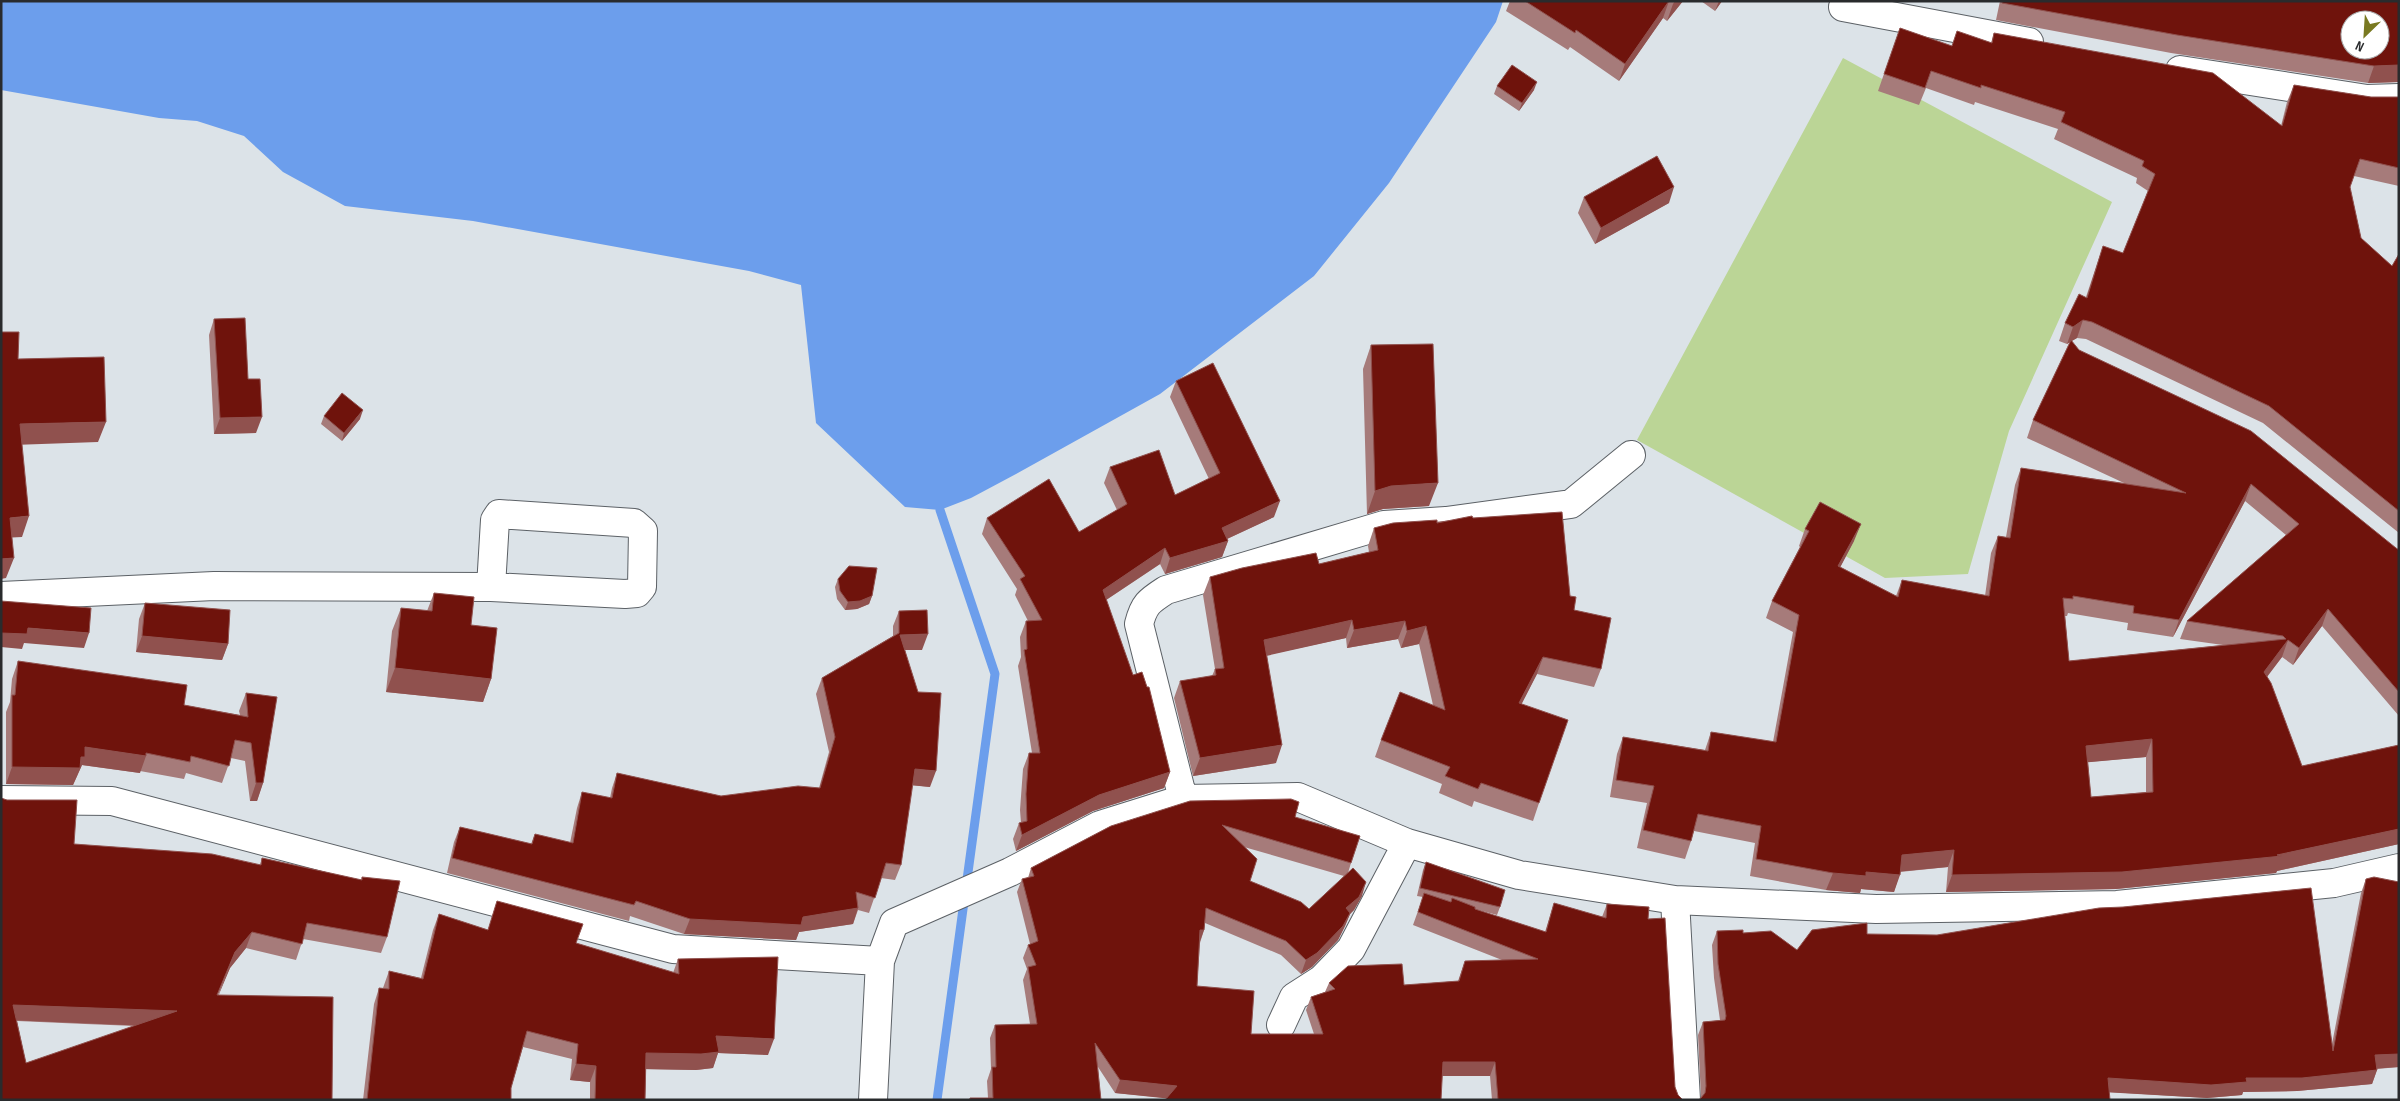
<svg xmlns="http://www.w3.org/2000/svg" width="2400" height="1101" viewBox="0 0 2400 1101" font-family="'Sofia Sans Condensed',sans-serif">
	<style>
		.green { fill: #bbd596 }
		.water { fill: #6c9eec }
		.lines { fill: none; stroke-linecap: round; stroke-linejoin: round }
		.stream { stroke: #6c9eec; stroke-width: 9 }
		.street-casing { stroke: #5c6166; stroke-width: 30 }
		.street { stroke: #fff; stroke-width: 28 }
		.wall { fill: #a67b7a; fill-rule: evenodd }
		.shaded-wall { fill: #90514e }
		.building { fill: #6f130c; stroke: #90514e; fill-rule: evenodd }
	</style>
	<rect width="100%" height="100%" fill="#dce3e8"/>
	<path class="green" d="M1843 58 2112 202 2009 431 1968 574 1885 578 1637 440Z"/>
	<path class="water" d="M1 1H1503L1496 22 1389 183 1314 276 1160 394 1016 474 971 498 940 510 905 507 816 423 801 285 749 271 473 221 345 206 283 172 244 136 197 121 159 118 1 90Z"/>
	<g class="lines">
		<path class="stream" d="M937 1100 995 674 940 510"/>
		<defs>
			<path id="street" d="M1846 1 1843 7 2029 42
				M2180 70 2367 99 2399 98
				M499 514 634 523 643 531 642 587 637 593 625 594 491 587 495 520Z
				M1 596 214 586 491 587
				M1183 799 1139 624C1144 604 1149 601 1166 590L1384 525 1446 521 1571 504 1631 455
				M1 800 112 801 673 949 880 961 873 1100
				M1675 900 1686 1100
				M880 961 894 923 1010 872 1100 825 1183 799 1298 797 1407 843 1519 875 1675 900 1876 909 2117 905 2334 883 2399 868
				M1281 1025 1294 997 1322 979 1351 949 1407 843"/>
		</defs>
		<use href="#street" class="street-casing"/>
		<use href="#street" class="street"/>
	</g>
	<path class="wall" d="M1510 1H1683L1667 21 1663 18 1619 81 1570 47 1568 50 1506 11Z
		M1701 1H1722L1715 11Z
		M2000 1H2399V82L2368 83 2171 53 1996 20Z
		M1900 28 1951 46 1991 43 1994 33 2281 126 2287 102 2294 85 2371 97H2399V186L2354 176 2350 187 2361 238 2392 266 2399 254V533L2263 423 2086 339 2077 338 2071 341 2079 350 2399 550V716L2322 626 2293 665 2282 657 2267 676 2302 766 2399 745V844L2277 871 2276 873 2116 889 1946 892 1948 867 1900 872 1894 892 1861 889 1860 893 1826 890 1750 876 1755 843 1694 831 1691 841 1685 859 1637 848 1647 803 1610 797 1617 754 1623 737 1705 750 1711 732 1773 742 1793 632 1766 618 1772 601 1800 547 1799 546 1805 529 1854 541 1840 567 1896 596 1902 580 1985 596 1991 553 1998 536 2006 537 2015 485 2021 468 2124 483 2027 438 2033 420 2070 342 2067 344 2059 341 2065 323 2086 297 2103 246 2123 253 2148 191 2136 183 2137 178 2054 139 2058 129 1975 102 1974 105 1926 88 1919 105 1878 91ZM2245 501 2286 535 2187 621 2180 639 2223 645 2069 661 2065 616H2067L2068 613 2128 623 2127 630 2173 637ZM2146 757V792L2091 797 2088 762Z
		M1497 86 1534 90 1519 111 1494 94Z
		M1584 197 1669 203 1595 244 1578 213Z
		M214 319 256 433 214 434 209 335Z
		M1371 345 1429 506 1383 509 1367 514 1363 369Z
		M1176 381 1274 517 1227 539 1228 541 1222 557 1165 574 1160 564 1106 600 1133 675 1170 772 1164 788 1093 811 1016 851 1013 839 1019 823H1021L1020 810 1023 769 1029 753H1032L1018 666 1021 657 1020 637 1026 621H1028L1015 595 1017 589 982 534 987 518 1079 532 1117 510 1104 483 1110 467 1175 495 1209 479 1170 397Z
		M324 416 360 419 342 441 321 424Z
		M1473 518 1570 596 1574 610 1601 669 1594 687 1537 674 1521 704 1539 803 1533 821 1474 801 1472 807 1439 793 1442 784 1375 757 1381 740 1433 705 1419 644 1401 648 1398 639 1347 648 1346 638 1267 655 1276 763 1193 776 1174 698 1180 681 1212 676 1215 669 1203 595 1210 577 1319 564 1369 552 1368 546 1374 528Z
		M838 579 872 596 869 604 857 609 845 610 837 599 835 587Z
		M434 593 471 625 491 679 483 702 386 692 392 631 401 608 427 611Z
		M145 603 228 644 222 660 136 652 139 619Z
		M899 611 922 650H905L930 787 912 785 901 865 895 880 881 878 869 913 858 910 853 924 799 932 796 940 684 934 630 916 629 921 447 873 454 842 460 827 531 844 535 834 570 843 577 808 582 792 610 798 612 788 617 773 721 796 819 788 829 752 816 694 822 678 893 636V626Z
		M18 661 184 705 240 715 239 711 246 693 263 783 257 801H250L245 761 231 758 222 783 186 773 184 779 140 771V773L82 765 73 785 6 784V712L10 702 12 679Z
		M1 798 74 844 260 865 262 858 361 880 362 877 387 937 381 953 303 939 296 960 246 948 230 968 218 995 1 1100ZM17 1021 85 1024 135 1026 26 1063Z
		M1295 817 1351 863 1348 873 1362 896 1354 910 1350 914 1345 926 1338 940 1312 967 1301 974 1281 955 1205 923 1204 930 1200 943 1197 986 1251 1034H1314L1306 1010 1311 997 1325 992 1329 983 1404 985 1458 981 1465 961 1502 960 1413 925 1423 897 1417 896 1423 870 1426 862 1500 907 1497 915 1475 909 1545 932 1554 903 1602 917 1607 904 1648 919 1675 1087 1678 1095 1683 1100H1492L1490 1076H1442L1167 1098 1115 1093 1098 1067 1101 1100H969L970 1098H988L987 1081 991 1069 990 1038 995 1025 1030 1024 1023 980 1027 969 1023 958 1028 945 1030 944 1017 892 1022 879 1028 878 1031 868 1111 826ZM1244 847 1344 876 1309 909 1250 881Z
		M2366 879 2399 882V1067L2377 1069V1070L2372 1084 2297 1091 2243 1092 2242 1095 2207 1098 2109 1092 1700 1099 1701 1097 1698 1035 1703 1022 1720 1020 1714 978 1712 945 1717 931 1743 933 1797 950 1867 934 2332 1044 2361 893Z
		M497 901 576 943 673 973 678 959 768 1055 718 1053 713 1068 696 1070 646 1069 645 1100H590V1082L570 1080 572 1059 523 1047 511 1088V1100H363L374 1004 379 988H383L389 971 421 978 433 930 439 914 488 930Z"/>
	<path class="shaded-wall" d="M1669 1 1663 18 1619 81 1625 64Z
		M1675 1H1683L1667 21 1673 4Z
		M1719 1H1722L1715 11Z
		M2399 65V82L2368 83 2374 66Z
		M1537 82 1534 90 1519 111 1522 103Z
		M1674 187 1669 203 1595 244 1601 228Z
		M2083 320 2077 338 2067 344 2073 327Z
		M363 410 360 419 342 441 344 433Z
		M262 417 256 433 214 434 220 418Z
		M106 422 98 442 13 445 20 424Z
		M1438 483 1429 506 1383 509 1367 514 1375 491 1391 486Z
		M2251 484 2245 501 2173 637 2179 620Z
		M1280 501 1274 517 1216 544 1222 528Z
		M29 516 22 537 2 538 10 518Z
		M1861 524 1854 541 1832 583 1838 566Z
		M1228 541 1222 557 1165 574 1170 558Z
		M1165 548 1160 564 1097 606 1103 590Z
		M14 558 6 578 1 579V559Z
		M872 596 869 604 857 609 845 610 848 602Z
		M2328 609 2322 626 2293 665 2299 648Z
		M1352 620 1346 638 1257 658 1264 640Z
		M1405 621 1398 639 1347 648 1354 630Z
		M1426 626 1419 644 1401 648 1407 631Z
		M28 628 89 633 84 648 24 643 22 649 1 647V633Z
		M928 634 922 650H894L900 635Z
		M142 636 228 644 222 660 136 652Z
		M2288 640 2282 657 2258 689 2264 672Z
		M1543 657 1537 674 1513 721 1519 703Z
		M395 668 491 679 483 702 386 692Z
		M2152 739 2146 757 2080 763 2086 746Z
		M1282 745 1276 763 1193 776 1200 758Z
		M85 747 146 756 140 773 82 765 73 785 6 784 12 767Z
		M915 769 936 771 930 787 909 785Z
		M1170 772 1164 788 1093 811 1016 851 1022 835 1099 795Z
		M256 783H263L257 801H250Z
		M2399 829V844L2277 871 2276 873 2116 889 1946 892 1952 875 2277 855Z
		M1954 850 1948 867 1895 872 1902 855Z
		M1866 872 1900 875 1894 892 1861 889 1860 893 1826 890 1833 873Z
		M1366 882 1362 896 1354 910 1350 914 1345 926 1338 940 1312 967 1301 974 1306 960Z
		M858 908 853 924 799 932 796 940 684 934 690 919 803 917Z
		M1200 930H1204L1199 944Z
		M252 932 246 948 230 968 212 1011 235 952Z
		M13 1005 177 1011 172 1027 7 1020Z
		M716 1036 774 1039 768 1055 718 1053 713 1068 696 1070 640 1069 646 1053Z
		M2399 1054V1067L2370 1069 2375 1055Z
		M1443 1062H1495L1490 1076H1438Z
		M576 1064 596 1066 590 1082 570 1080Z
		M2377 1070 2372 1084 2297 1091 2243 1092 2242 1095 2207 1098 2103 1092 2108 1078H2246Z
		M1120 1080 1177 1086 1172 1099 1115 1093Z"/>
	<path class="building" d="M1525 1H1669L1625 64 1576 30 1575 33Z
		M2002 1H2399V65L2374 66 2177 35 2002 3ZM2350 20H2380V50H2350Z
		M1900 28 1952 46 1957 31 1992 43 1994 33 2213 73 2282 126 2294 85 2371 97H2399V168L2360 159 2350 187 2361 238 2392 266 2399 254V511L2269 406 2092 322 2083 320 2073 327 2065 323 2079 294 2087 298 2103 246 2123 253 2155 174 2142 166 2144 161 2061 122 2065 112 1981 85V88L1931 71 1925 88 1884 74Z
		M1512 65 1537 82 1522 103 1497 86Z
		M1657 156 1674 187 1601 228 1584 197Z
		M245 318 248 379H260L262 417 220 418 214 319Z
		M1 332H19L18 359 104 357 106 422 20 424 29 516 10 518 14 558 1 559Z
		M2071 340 2079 350 2251 431 2396 548 2399 550V692L2328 609 2299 648 2288 640 2264 672 2271 683 2302 766 2399 745V829L2277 855 2282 856 2122 872 1952 875 1954 850 1902 855 1900 875 1866 872V876L1833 873 1756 859 1761 826 1698 814 1691 841 1643 830 1654 786 1616 780 1623 737 1708 751 1711 732 1776 742 1799 615 1772 601 1809 531 1805 529 1820 502 1861 524 1838 566 1898 597 1902 580 1989 596 1998 536 2010 538 2021 468 2186 493 2033 420ZM2251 484 2299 524 2187 621 2283 636 2286 639 2069 661 2063 598 2073 599V596L2134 606 2133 613 2179 620ZM2152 739 2153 792 2091 797 2086 746Z
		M1433 344 1438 483 1391 486 1375 491 1371 345Z
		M1213 363 1280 501 1222 528 1228 541 1170 558 1165 548 1103 590 1133 675 1142 672 1147 687H1149L1170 772 1099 795 1022 835 1019 823 1027 821 1026 794 1029 753H1040L1024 650 1027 649 1026 621 1042 620 1020 579 1025 576 987 518 1049 479 1079 532 1127 504 1110 467 1159 450 1175 495 1220 473 1176 381Z
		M342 393 363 410 344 433 324 416Z
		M1562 512 1570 596 1576 597 1574 610 1611 618 1601 669 1543 657 1519 703 1568 720 1539 803 1481 783 1478 789 1445 776 1450 767 1381 740 1400 692 1445 710 1426 626 1407 631 1405 621 1354 630 1352 620 1264 640 1282 745 1200 758 1180 681 1216 675 1215 669 1224 668 1210 577 1242 568 1316 553 1319 564 1378 550 1374 528 1393 523 1437 520V523L1472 516 1473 518Z
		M849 566 877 568 872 596 860 601 848 602 840 591 838 579Z
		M434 593 474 597 471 625 497 628 491 679 395 668 401 608 432 611Z
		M1 601 91 608 89 633 28 628 27 634 1 633Z
		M145 603 230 610 228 644 142 636Z
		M927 610 928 634 900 635 918 692 941 693 936 771 915 769 901 865 886 863 875 898 856 892 858 908 803 917 801 925 690 919 636 901 634 905 452 858 460 827 532 844 535 834 573 843 582 792 612 798 617 773 721 796 798 786 820 788 835 737 822 678 899 633V611Z
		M18 661 187 685 184 705 248 717 246 693 277 697 263 783H256L251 743 235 740 229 766 191 756 190 762 146 753V756L85 747V757H81L80 768 12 767V695H15Z
		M1 798 7 800H77L74 844 212 854 261 865 262 858 362 880V877L400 881 387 937 307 923 302 944 252 932 235 952 217 995 333 997 332 1100H1ZM13 1005 177 1011 26 1063Z
		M1291 799 1299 802 1295 817 1360 836 1351 863 1222 825 1257 859 1250 881 1301 902 1309 909 1353 868 1366 882 1359 897 1346 908 1350 913 1343 926 1317 953 1306 960 1286 941 1206 908 1204 930H1200L1197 986 1254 991 1251 1034H1323L1311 997 1335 989 1329 983 1348 966 1402 964 1404 985 1459 981 1465 961 1538 959 1418 912 1424 893 1451 902 1452 898 1475 907V909L1546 932 1554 903 1606 918 1607 904 1649 907 1648 919 1665 918 1675 1087 1678 1095 1683 1100H1498L1495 1062H1443L1441 1100H1165L1177 1086 1120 1080 1095 1043 1101 1100H970V1098H993L992 1067H996L995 1025 1037 1024 1028 967 1036 965 1028 945 1038 941 1022 879 1034 876 1031 868 1111 826 1190 801Z
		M1426 862 1505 890 1500 907 1420 888Z
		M2374 877 2399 882V1054L2375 1055 2377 1070 2302 1078H2246L2247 1082 2211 1085 2108 1078 2110 1100H1698L1700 1099 1705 1093 1706 1086 1703 1022 1725 1020 1726 1016 1718 964 1717 931 1743 930V933L1771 931 1797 950 1812 930 1867 923V934L1937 935 2099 908 2123 907 2311 888 2333 1051 2366 879Z
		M497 901 583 924 576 943 679 974 678 959 778 957 774 1039 716 1036 719 1052 701 1054 646 1053 645 1100H595L596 1066 576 1064 578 1044 527 1031 511 1088V1100H367L379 988 389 989V971L423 979 439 914 488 930Z"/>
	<rect width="2400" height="1101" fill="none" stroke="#292b2d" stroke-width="5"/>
	<g transform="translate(2365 35) rotate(205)"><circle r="24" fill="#ffffff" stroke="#a9aaab"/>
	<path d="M0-4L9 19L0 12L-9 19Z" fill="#797921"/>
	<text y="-8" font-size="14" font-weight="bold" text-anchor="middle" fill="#292b2d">N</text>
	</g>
</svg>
